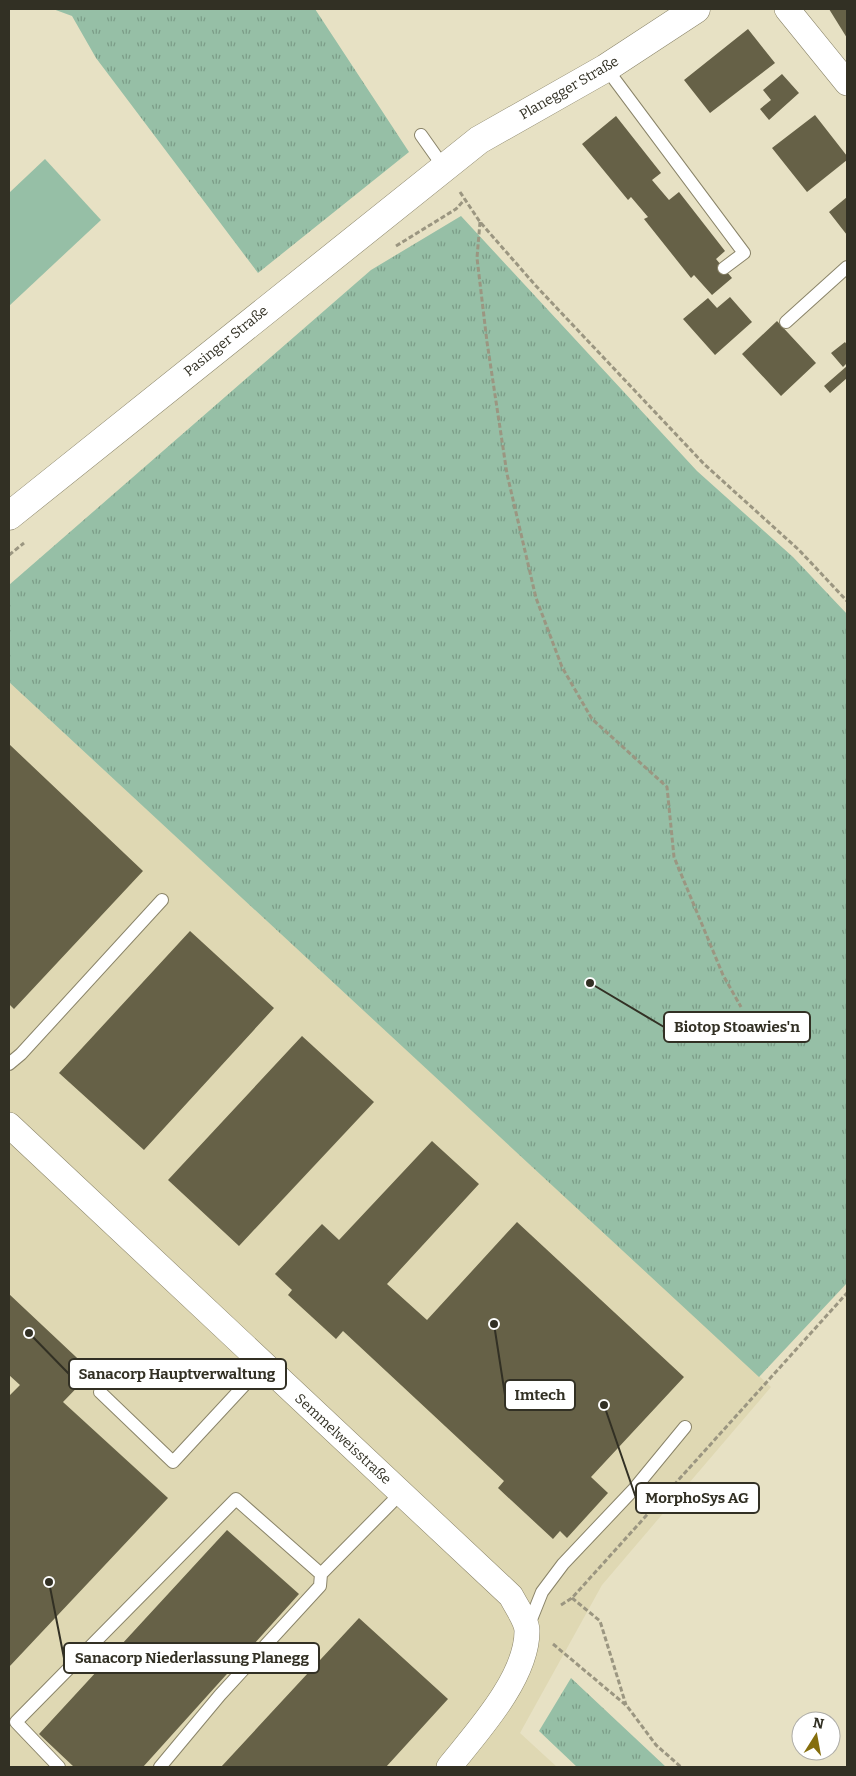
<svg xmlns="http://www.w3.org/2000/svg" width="856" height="1776" viewBox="0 0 856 1776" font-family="Bitter,serif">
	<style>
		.built { fill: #dfd8b3 }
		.grass { fill: url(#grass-tufts) }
		.garden { fill: #96bfa6 }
		.building { fill: #666147 }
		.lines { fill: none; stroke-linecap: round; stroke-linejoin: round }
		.lane-casing { stroke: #8a8469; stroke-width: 14 }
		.street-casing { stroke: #8a8469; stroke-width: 26 }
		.secondary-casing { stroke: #8a8469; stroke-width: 29 }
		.path { stroke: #9b9681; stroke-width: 3; stroke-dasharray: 5 2.5; stroke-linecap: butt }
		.lane { stroke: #fff; stroke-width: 12 }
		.street { stroke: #fff; stroke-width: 25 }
		.secondary { stroke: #fff; stroke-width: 28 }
		.labels { text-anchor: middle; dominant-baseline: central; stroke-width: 5; stroke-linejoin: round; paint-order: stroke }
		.street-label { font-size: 14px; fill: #323024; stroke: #fff }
		.leader { fill: none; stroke: #323024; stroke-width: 2 }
		.callout-dot { fill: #323024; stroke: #fff; stroke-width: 2 }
		.callout { fill: #fff; stroke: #323024; stroke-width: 2 }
		.callout-label { font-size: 15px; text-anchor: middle; font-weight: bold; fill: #323024 }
	</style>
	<defs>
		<pattern id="grass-tufts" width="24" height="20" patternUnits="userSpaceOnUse" patternTransform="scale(1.25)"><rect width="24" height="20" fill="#96bfa6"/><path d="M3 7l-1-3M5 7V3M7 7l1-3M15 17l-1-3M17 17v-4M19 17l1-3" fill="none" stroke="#7b9c87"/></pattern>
	</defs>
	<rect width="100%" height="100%" fill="#e7e1c4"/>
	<path class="built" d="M9 682 771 1387 602 1585 520 1733 557 1767H9Z"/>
	<path class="grass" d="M53 9H315L409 152 258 273 96 58 72 16Z
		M461 216 697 471 793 557 847 614V1283L759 1377 9 682V585L371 270Z
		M571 1678 666 1767H577L539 1731Z"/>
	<path class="garden" d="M45 159 101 220 9 306V193Z"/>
	<path class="building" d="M829 9H847V38Z
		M748 29 775 63 710 113 684 80Z
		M782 74 799 93 769 120 760 109 771 100 763 90Z
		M815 115 847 156V160L807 192 772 148Z
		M616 116 661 173 652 180 669 200 679 192 725 251 716 259 732 278 712 295 694 275 691 278 644 219 648 217 631 197 628 200 582 144Z
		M847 197V235L829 212Z
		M730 297 752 322 715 355 683 319 708 298 717 308Z
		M777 321 816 363 781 396 742 354Z
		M845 342 847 345V363L843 367 831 353Z
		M847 366V378L830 393 824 386Z
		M9 744 143 871 14 1009 9 1004Z
		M190 931 274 1008 144 1150 59 1073Z
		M302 1036 374 1102 239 1246 168 1180Z
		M432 1141 479 1184 387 1284 427 1320 517 1222 684 1377 591 1477 608 1493 567 1538 560 1531 553 1539 498 1488 504 1481 343 1331 336 1339 288 1295 292 1290 275 1274 322 1224 339 1240Z
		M9 1294 92 1372 63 1402 168 1498 9 1667V1396L20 1385 9 1375Z
		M227 1530 299 1594 143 1767H74L39 1734Z
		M359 1618 448 1699 386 1767H221Z"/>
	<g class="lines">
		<defs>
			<path id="lane" d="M606 68 744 253 724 268
				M421 135 445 169
				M786 322 847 267
				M9 1064 21 1054 162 900
				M100 1392 173 1462 263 1365
				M528 1627 542 1592 563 1564 634 1489 685 1427
				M59 1767 16 1722 236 1499 321 1574
				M160 1767 220 1695 320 1586 321 1574 401 1493"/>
			<path id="street" d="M787 9 847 83
				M9 1125 511 1596C516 1606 527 1621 527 1631 527 1678 477 1732 449 1767"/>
			<path id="secondary" d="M9 516 479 140 606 68 696 9"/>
		</defs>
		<use href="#lane" class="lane-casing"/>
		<use href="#street" class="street-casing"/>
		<use href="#secondary" class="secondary-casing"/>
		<path class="path" d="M460 192 480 222 536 286 704 464 799 550 847 601
			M480 222 477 258 487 342 507 474 536 598 562 667 592 719 667 787 674 857 723 975 741 1007
			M396 246 456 209 465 199
			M9 555 24 543
			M572 1598 600 1621 626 1705
			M561 1605 572 1598 847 1293
			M553 1644 627 1706 656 1745 681 1767"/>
		<use href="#lane" class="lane"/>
		<use href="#street" class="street"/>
		<use href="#secondary" class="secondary"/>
	</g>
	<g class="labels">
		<g class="street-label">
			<text transform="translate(569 88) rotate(-30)">Planegger Straße</text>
			<text transform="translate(226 341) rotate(-39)">Pasinger Straße</text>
			<text transform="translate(343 1439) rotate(43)">Semmelweisstraße</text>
		</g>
	</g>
	<path class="leader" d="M590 983L664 1027M29 1333L69 1374M494 1324L505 1395M604 1405L636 1498M49 1582L64 1658"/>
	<g class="callout-dot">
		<circle cx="590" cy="983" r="5"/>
		<circle cx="29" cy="1333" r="5"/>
		<circle cx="494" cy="1324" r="5"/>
		<circle cx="604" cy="1405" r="5"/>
		<circle cx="49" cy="1582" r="5"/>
	</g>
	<g class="callout">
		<rect x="664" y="1012" width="146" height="30" rx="5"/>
		<rect x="69" y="1359" width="217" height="30" rx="5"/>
		<rect x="505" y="1380" width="70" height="30" rx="5"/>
		<rect x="636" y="1483" width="123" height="30" rx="5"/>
		<rect x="64" y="1643" width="255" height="30" rx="5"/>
	</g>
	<g class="callout-label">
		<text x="737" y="1032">Biotop Stoawies'n</text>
		<text x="177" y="1379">Sanacorp Hauptverwaltung</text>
		<text x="540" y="1400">Imtech</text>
		<text x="697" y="1503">MorphoSys AG</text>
		<text x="192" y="1663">Sanacorp Niederlassung Planegg</text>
	</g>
	<rect width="856" height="1776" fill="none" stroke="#323024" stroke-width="20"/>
	<g transform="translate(816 1736) rotate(11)"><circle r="24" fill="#ffffff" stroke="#adaca7"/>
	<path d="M0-4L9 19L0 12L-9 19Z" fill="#856e0d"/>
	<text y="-8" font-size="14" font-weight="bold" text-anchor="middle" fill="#323024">N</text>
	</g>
</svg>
